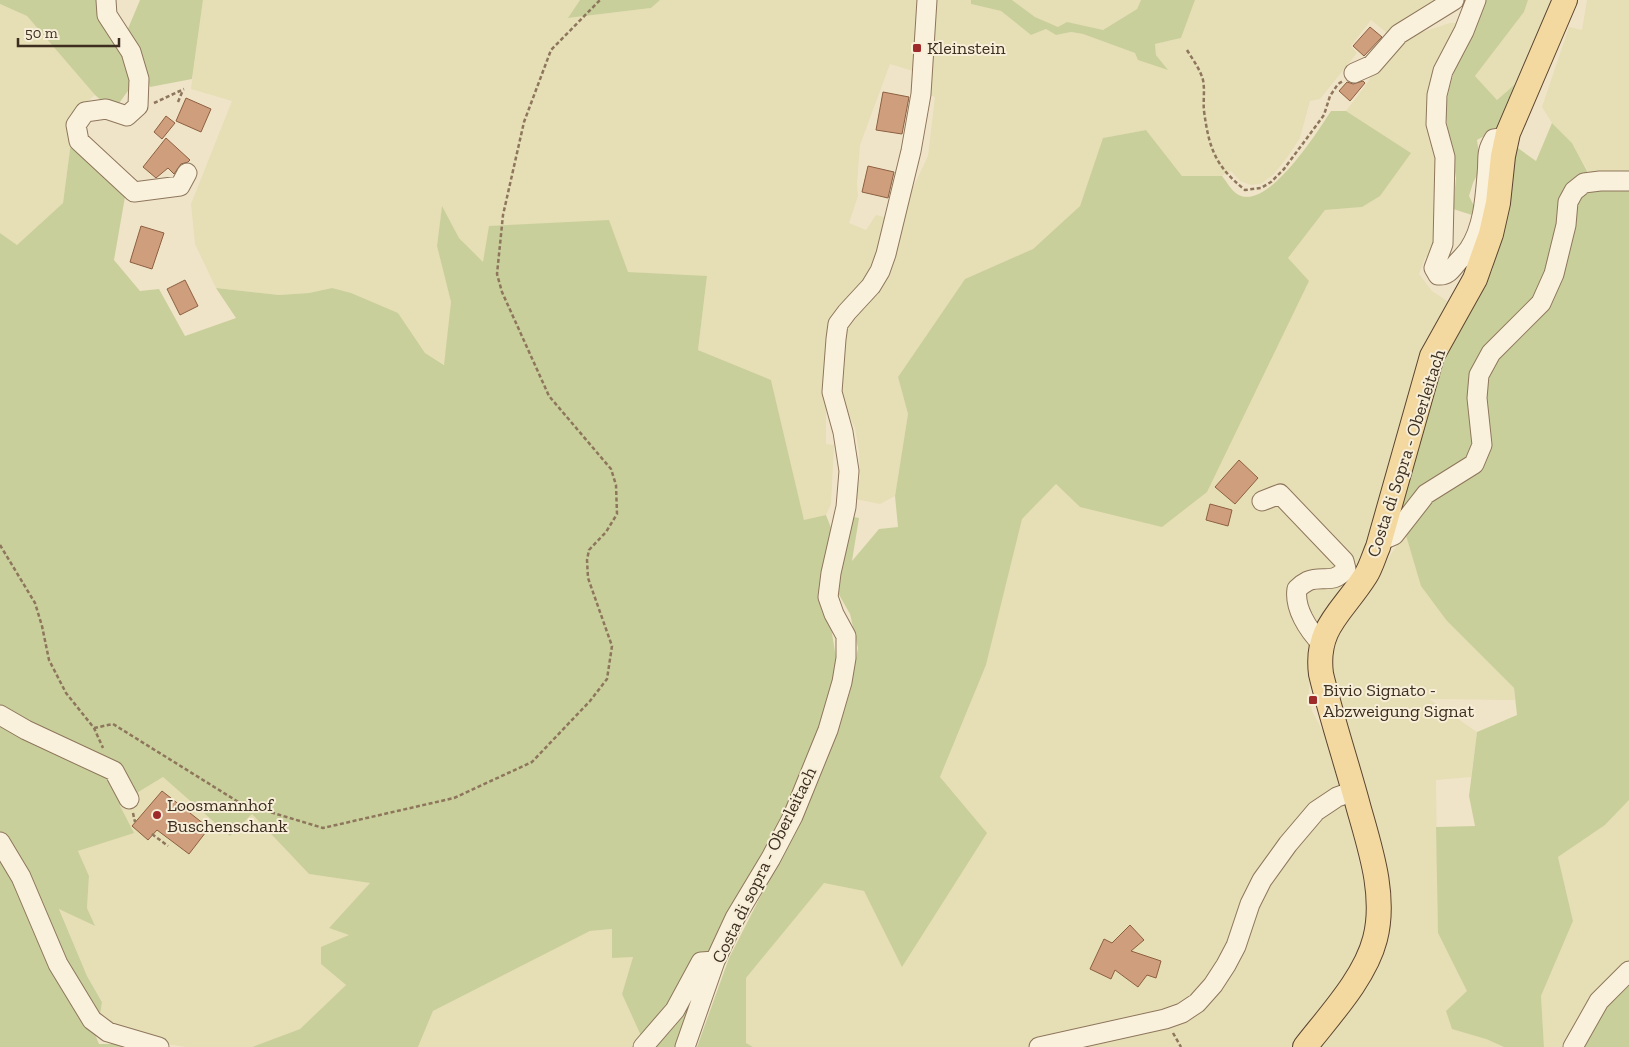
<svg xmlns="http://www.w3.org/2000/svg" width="1629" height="1047" viewBox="0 0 1629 1047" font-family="'Zilla Slab',serif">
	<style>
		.farmland { fill: #e6deb5 }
		.green { fill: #c9cf9b }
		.building { fill: #cf9f7d; stroke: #8d5f41 }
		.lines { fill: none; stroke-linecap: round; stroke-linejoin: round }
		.minor-casing { stroke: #8d765c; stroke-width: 21 }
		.major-casing { stroke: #5b4430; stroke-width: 26 }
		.path { stroke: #8d765c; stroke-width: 2.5; stroke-dasharray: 4 2.5; stroke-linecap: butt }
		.minor { stroke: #faf1dc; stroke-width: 19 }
		.major { stroke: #f3d9a0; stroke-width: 24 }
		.poi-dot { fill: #9e2a2b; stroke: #f7eed8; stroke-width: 2 }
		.labels { text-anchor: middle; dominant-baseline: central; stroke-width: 4; stroke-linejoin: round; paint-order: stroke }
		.poi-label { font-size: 18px; fill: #3d2e20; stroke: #f7eed8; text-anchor: start }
		.street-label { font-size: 18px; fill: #3d2e20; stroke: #f7eed8 }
	</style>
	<rect width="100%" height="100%" fill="#f0e4c8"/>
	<path class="farmland" d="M203 0H580L569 18 651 8 660 0H919L913 71 890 64 860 145 857 184 858 196 849 223 866 230 876 215 888 218 878 259 854 297 826 394V444L834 445 831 504 826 515 804 521 771 380 698 350 707 277 483 263 459 238 442 207 437 246 451 302 445 365 425 353 398 313 332 288 309 293 279 295 216 288 195 244 191 204 232 101 191 89Z
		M932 0H971V4L1001 11 1031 35 1046 29 1056 35 1071 32 1083 34 1135 53 1167 69 1156 55 1155 44 1181 38 1195 0H1448L1392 37 1371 20 1351 46 1357 53 1320 99 1310 101 1300 138 1289 155 1274 174 1261 184 1251 185 1240 181 1231 171 1222 176H1182L1146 130 1104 138 1080 206 1033 249 965 279 898 377 908 414 895 496 880 504 855 499 860 477 859 452 855 428 838 391 842 336 928 156 935 97 922 92Z
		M1012 0H1141L1137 9 1103 30 1059 28 1035 17Z
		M1528 0H1554L1522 78 1497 100 1475 76 1524 12Z
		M1587 0H1629V176L1590 175 1572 143 1552 123 1542 107 1569 27 1582 30Z
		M0 4 27 16 95 95 75 112 63 203 17 245 0 233Z
		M1450 23H1462L1436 76 1426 126 1441 158 1440 246 1425 258 1419 274 1432 291 1453 305 1362 564 1310 677 1309 693 1312 711 1328 741 1348 813 1366 892 1367 917 1362 943 1350 969 1296 1047H753L746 1043V978L824 882 864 891 903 966 940 777 986 665 1021 519 1056 484 1080 507 1288 258 1325 210 1362 207 1411 153 1346 111 1368 82 1375 68 1404 38Z
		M1406 532 1447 621 1514 688 1515 700 1429 699 1477 732 1471 777 1436 780 1438 933 1468 991 1486 1039 1504 1047H1317L1372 974 1386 944 1389 917 1329 672 1333 640Z
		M163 777 230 836 252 814 309 874 370 883 329 928 350 935 321 964 346 985 300 1029 252 1047H186L152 1042 99 1022 102 1001 87 976 59 908 94 926 87 908 89 876 78 851 133 833 119 806 140 791Z
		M1629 800V986L1609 997 1569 1047H1544L1541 996 1573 921 1558 857 1605 825Z
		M613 929 633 957 622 994 642 1038 633 1047H418L433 1011 590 931Z"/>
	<path class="green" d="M0 0H102L133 84 117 106 103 102 95 95 27 16 0 4Z
		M140 0H203L192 79 150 87 136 48 127 31Z
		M580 0H660L651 8 568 18Z
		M971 0H1012L1035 17 1058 27 1067 22 1103 30 1137 9 1141 0H1195L1181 38 1155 44 1156 55 1168 70 1138 60 1135 53 1083 34 1071 32 1056 35 1046 29 1031 35 1001 11 971 4Z
		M1481 0H1528L1524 12 1475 76 1497 100 1522 78 1497 129 1477 140 1481 167 1473 183 1469 196 1475 208 1472 215 1453 209 1456 178 1445 111 1449 89 1460 51Z
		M1331 111H1346L1411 153 1380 196 1362 207 1325 210 1288 258 1309 281 1207 492 1162 527 1080 507 1056 484 1022 519 986 665 940 777 987 833 902 967 864 891 824 883 746 978V1043L753 1047H697L729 958 803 813 836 736 850 692 858 648 850 614 838 593 839 575 854 517 859 518 852 561 879 529 898 527 895 496 908 414 898 377 965 279 1033 249 1080 206 1103 138 1146 130 1182 176H1222C1226 181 1231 190 1237 194 1267 213 1317 132 1331 111Z
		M1552 123 1572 143 1595 186 1629 181V800L1605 825 1558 857 1573 921 1541 996 1544 1047H1504L1486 1039 1452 1029 1446 1011 1467 991 1438 933 1436 827 1475 826 1469 796 1477 732 1517 715 1514 688 1447 621 1421 586 1400 515 1437 376 1453 338 1492 271 1509 205 1515 146 1536 161Z
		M71 142 125 197 114 260 140 291 159 289 185 336 236 318 216 288 279 295 309 293 332 288 351 293 398 313 425 353 444 365 451 302 437 246 442 206 459 238 483 262 489 226 609 220 628 272 707 276 698 350 771 380 804 520 826 515 833 533 831 627 836 658 833 684 815 744 778 829 712 952 642 1038 622 994 633 957 612 958V929L590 931 433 1011 418 1047H252L300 1029 346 985 321 964V947L349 935 329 928 370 883 309 874 252 814 230 836 163 777 140 791 120 806 134 833 78 851 89 876 87 908 95 926 59 909 87 976 102 1002 99 1022 0 836V233L17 245 63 203Z
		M0 850 90 1022 99 1044H118L136 1047H0Z
		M702 972 679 1047H649Z
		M1629 986V1047H1569L1609 997Z"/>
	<path class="building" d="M1370 27 1382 37 1364 56 1353 46Z
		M1363 81 1365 83 1350 101 1339 91 1347 82 1353 84Z
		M883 92 909 97 902 134 876 130Z
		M186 98 211 109 201 132 176 121Z
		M166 116 175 123 162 139 154 132Z
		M166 138 190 160 188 162 181 164 174 174 168 168 156 178 143 167Z
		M868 166 894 172 888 198 862 192Z
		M141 226 164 233 152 269 130 262Z
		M185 280 198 306 180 315 167 289Z
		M1239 460 1258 478 1235 504 1215 487Z
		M1210 504 1232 510 1228 526 1206 520Z
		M162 791 209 828 189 854 157 830 148 840 132 826Z
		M1130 925 1144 940 1131 951 1161 961 1156 978 1147 975 1138 987 1115 970 1111 979 1090 969 1104 939 1112 943Z"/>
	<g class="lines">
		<defs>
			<path id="minor" d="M106 0 107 15 131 52 139 79 138 106 127 116 106 109 85 112 76 125 79 141 134 192 180 186 187 173
				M1476 0 1464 31 1443 71 1437 95 1436 124 1445 157 1443 244 1434 268 1438 275C1447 276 1451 270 1456 264 1460 259 1466 254 1469 249 1483 228 1485 200 1487 175 1489 158 1485 154 1494 139L1507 137
				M1354 73 1372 65 1399 34 1454 0
				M1262 501 1280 494 1344 561 1346 569C1333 585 1323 575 1308 581 1304 583 1300 586 1297 589 1294 608 1308 630 1322 644
				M1380 541 1394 535 1426 494 1474 464 1482 445 1477 398 1479 375 1491 353 1541 303 1554 274 1566 225 1568 202 1574 191 1584 183 1600 181H1629
				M0 715 26 730 114 771 129 799
				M0 842 21 877 58 964 92 1020 108 1032 159 1047
				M643 1047 675 1010 701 962 715 961
				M685 1047 715 961 735 918 771 858 793 816 828 730 842 682 846 658V636L834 614 828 597 831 573 846 507 849 471 843 432 832 392 836 339 838 324 847 312 871 286 880 271 886 254 911 151 921 94 927 0
				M1039 1047 1165 1019 1182 1013 1197 1003 1213 985 1226 965 1236 946 1250 904 1262 880 1288 844 1316 811 1337 797 1354 791
				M1573 1047 1599 1001 1629 971"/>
			<path id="major" d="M1305 1047C1329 1016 1365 978 1375 939 1386 897 1371 851 1359 809 1347 764 1332 720 1321 674 1315 627 1343 612 1366 575 1371 567 1374 556 1378 547L1432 356 1475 279 1491 234 1498 203 1503 156 1508 133 1565 0"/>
		</defs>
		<use href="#minor" class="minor-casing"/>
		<use href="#major" class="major-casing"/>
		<path class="path" d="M1187 50C1193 60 1200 69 1203 80 1205 90 1203 101 1204 111 1209 148 1215 166 1245 190L1261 188 1271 182 1284 169 1324 115 1330 96 1338 84 1343 81
			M178 102 183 90
			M154 103 184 89
			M0 545 35 603 42 626 49 660 66 693 94 728 103 748
			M94 728 113 724 240 803 323 828 454 798 532 762 590 701 607 679 612 646 588 578 587 560 589 550 606 532 617 514 616 485 611 469 549 396 502 292 497 274 503 215 524 122 551 50 600 0
			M133 813 135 822
			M152 834 168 846
			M1173 1033 1181 1047"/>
		<use href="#minor" class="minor"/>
		<use href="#major" class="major"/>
	</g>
	<g class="poi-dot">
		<rect x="912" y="43" width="10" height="10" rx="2.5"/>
		<rect x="1308" y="695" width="10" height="10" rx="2.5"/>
		<circle cx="157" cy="815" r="5"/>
	</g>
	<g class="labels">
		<g class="poi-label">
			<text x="927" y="48">Kleinstein</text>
			<text x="1323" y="690">Bivio Signato -<tspan x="1323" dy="21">Abzweigung Signat</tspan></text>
			<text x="167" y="805">Loosmannhof<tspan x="167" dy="21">Buschenschank</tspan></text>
		</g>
		<g class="street-label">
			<text transform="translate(1406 453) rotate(-72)">Costa di Sopra - Oberleitach</text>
			<text transform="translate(764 865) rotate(-64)">Costa di sopra - Oberleitach</text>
		</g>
	</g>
	<path d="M18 38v8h101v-8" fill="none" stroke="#3d2e20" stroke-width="2.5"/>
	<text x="25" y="38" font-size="15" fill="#3d2e20" stroke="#f7eed8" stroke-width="4" paint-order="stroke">50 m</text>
</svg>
